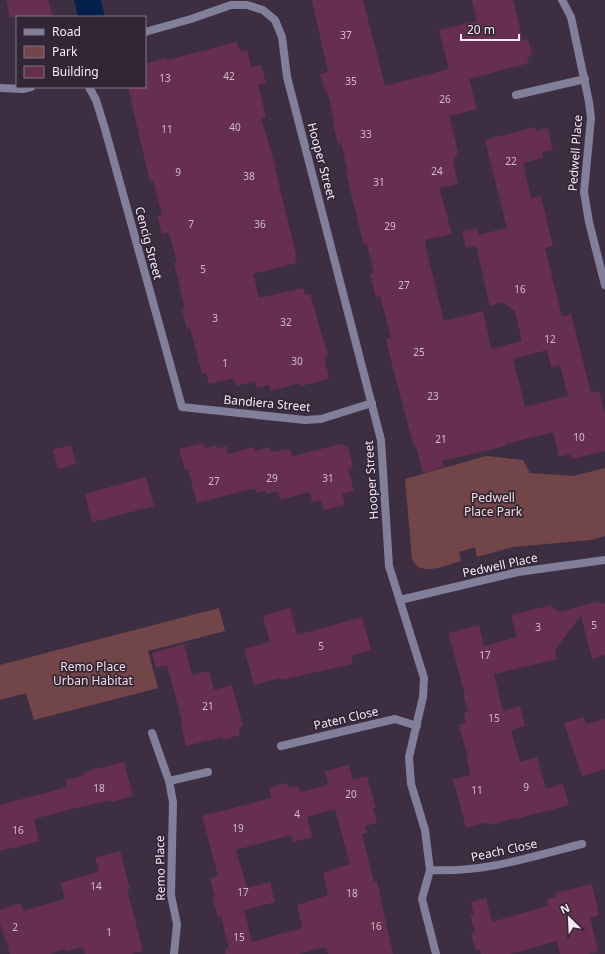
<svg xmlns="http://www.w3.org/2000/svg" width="605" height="954" viewBox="0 0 605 954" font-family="'Noto Sans',sans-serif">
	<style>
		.green { fill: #724648 }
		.water { fill: #03204d }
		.building { fill: #672f4f; fill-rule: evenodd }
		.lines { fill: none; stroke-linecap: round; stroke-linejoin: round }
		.service { stroke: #817f9a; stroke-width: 8 }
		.minor { stroke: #817f9a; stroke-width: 8 }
		.labels { text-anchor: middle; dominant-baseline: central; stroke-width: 3.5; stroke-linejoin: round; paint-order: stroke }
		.number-label { font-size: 10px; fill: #d1bccd }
		.street-label { font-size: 12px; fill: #f4ebf7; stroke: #322636 }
		.park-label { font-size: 12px; fill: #f2dddd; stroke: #322636 }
	</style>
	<rect width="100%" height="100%" fill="#3d2f41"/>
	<path class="green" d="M486 456 523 460 530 473 573 476 605 468V536L591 540 513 547 477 557 475 547 459 552 461 561C446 565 420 578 412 559L405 479Z
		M219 608 225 631 148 651 158 688 34 720 26 693 0 700V665Z"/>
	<path class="water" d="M74 0H101L105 17H78Z"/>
	<path class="building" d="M6 0H48L53 17H10Z
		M312 0H363L385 86 449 69 439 30 477 21 472 0H513L523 41 528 39 532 56 527 57 529 63 469 79 477 109 449 116 458 152 453 161 458 184 439 188 452 234 425 240V244L444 321 483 311 491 349 522 341 515 311 502 302 490 306 476 246 466 248 462 231 477 228 478 235 507 228 485 140 535 127 536 131 548 128 553 150 542 152 543 158 523 163 531 198 541 196 553 246 545 248 562 317 571 314 591 393 599 391 605 413V451L572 459 570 454 559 457 553 432 506 444V446L442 461 444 467 423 473 416 447H414L391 360 386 339 391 338 380 296 376 297 370 274 374 273 367 244 364 245 346 173 348 172 341 143 338 144 333 124H335L327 91H325L320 74 328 72ZM547 350 551 367 560 365 568 396 525 407 513 359Z
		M237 42 240 52 247 50 251 67 261 65 266 83 258 85 266 117 261 118 276 168H275L297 259H295L296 263 253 274 259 298 303 288 305 295 310 294 328 356 324 357 329 379 301 386 300 383 271 391 269 385 257 388 255 381 236 386 234 378 209 384 206 373 202 374 190 328 187 329 182 310 185 309 174 263 177 262 169 233 162 234 157 216 162 215 153 180 150 182 128 87H145V64L166 58 167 60Z
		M204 443 205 448 216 445 217 449 226 446 228 454 254 447 255 451 270 447 271 452 290 449 292 456 342 444 348 447 353 467 348 469 354 491 342 494 345 505 324 510 321 500 312 502 310 492 280 500 278 491 266 494V491L256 493 255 489H251L197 503 188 469 185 470 179 449Z
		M71 445 76 464 58 469 53 450Z
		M146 477 154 506 92 522 85 494Z
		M599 601 600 604 605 603V655L592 659 581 615 555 650 557 659 494 674 503 711 520 706 525 726 511 730 520 762 537 757 546 789 563 784 569 805 516 819 515 818 488 825 487 822 466 828 453 779 471 775 467 760 468 759 459 725 466 723 464 713 468 712 464 696 465 695 448 633 479 625 484 646 517 637 511 615 551 605 559 612Z
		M290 608 297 635 362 617 371 650 351 656 353 664 281 680 280 678 254 685 244 649 270 642 263 616Z
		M184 644 192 675 209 671 214 690 232 685 243 726 238 727 240 735 223 740V737L186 746 181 724H183L167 665 156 668 152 653Z
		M584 717 586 724 605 719V769L582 776 564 723Z
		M124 762 133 796 112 802 111 800 72 809 34 819 39 841 0 851V805L67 787 65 780 85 775 84 772Z
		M349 765 353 780 367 776 376 808H373L377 823 365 826 367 833 362 834 374 882 377 881 393 954H328L326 947 298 954H225V949L229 948 221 916 218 917 212 897 215 896 210 879 218 876 202 816 271 798 269 788 287 783 289 788 298 786 300 792 328 785 325 771ZM335 809 350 864 323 873 328 895 297 905 302 928 252 942 244 910 275 902 270 882 247 888 236 850 291 835 293 842 312 837 307 817Z
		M120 851 130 889 127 890 143 951 131 954H85L83 947 66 951 65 949 51 954H10L0 924V910L21 903 23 911 65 899 61 883 99 871 95 858Z
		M592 884 599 915 590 918 598 952 588 954H560L557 941 510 954H481L480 950 476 951 471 933 475 932 470 915 474 914 471 902 486 898 492 922 548 906 547 899 556 897V893Z"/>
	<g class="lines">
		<path class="service" d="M562 0 571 17
			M516 95 585 79
			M169 781 208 772"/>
		<path class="minor" d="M571 17 589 102 591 118 584 192 589 222 605 285
			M145 32 191 19 231 5H247L263 10 275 20 282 37 287 77 381 440 389 566 424 678 423 697 409 757 411 784 425 830 430 870 422 899 436 954
			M89 87 96 100 105 129 182 407 305 420 321 419 372 403
			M0 88 23 89 31 87
			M400 600 518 572 605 560
			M152 733 169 781 173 802 171 895 177 924 174 954
			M281 746 395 719 417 726
			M430 870C484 873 530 857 582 844"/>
	</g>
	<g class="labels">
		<g class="number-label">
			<text x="346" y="35">37</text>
			<text x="229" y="76">42</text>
			<text x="165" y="78">13</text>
			<text x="351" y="81">35</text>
			<text x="445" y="99">26</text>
			<text x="235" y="127">40</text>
			<text x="167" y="129">11</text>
			<text x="366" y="134">33</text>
			<text x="511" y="161">22</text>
			<text x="437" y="171">24</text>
			<text x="178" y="172">9</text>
			<text x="249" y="176">38</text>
			<text x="379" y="182">31</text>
			<text x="191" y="224">7</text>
			<text x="260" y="224">36</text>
			<text x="390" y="226">29</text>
			<text x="203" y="269">5</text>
			<text x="404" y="285">27</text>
			<text x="520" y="289">16</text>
			<text x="215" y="318">3</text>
			<text x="286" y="322">32</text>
			<text x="550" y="339">12</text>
			<text x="419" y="352">25</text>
			<text x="297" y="361">30</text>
			<text x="225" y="363">1</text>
			<text x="433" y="396">23</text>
			<text x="579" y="437">10</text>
			<text x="441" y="439">21</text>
			<text x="272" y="478">29</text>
			<text x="328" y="478">31</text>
			<text x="214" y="481">27</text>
			<text x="594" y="625">5</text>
			<text x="538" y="627">3</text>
			<text x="321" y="646">5</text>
			<text x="485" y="655">17</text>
			<text x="208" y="706">21</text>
			<text x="494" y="718">15</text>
			<text x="526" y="787">9</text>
			<text x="99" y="788">18</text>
			<text x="477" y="790">11</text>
			<text x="351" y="794">20</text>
			<text x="297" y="814">4</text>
			<text x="238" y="828">19</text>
			<text x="18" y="830">16</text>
			<text x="96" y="886">14</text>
			<text x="243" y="892">17</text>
			<text x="352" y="893">18</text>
			<text x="376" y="926">16</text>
			<text x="15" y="927">2</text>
			<text x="109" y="932">1</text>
			<text x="239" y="937">15</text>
		</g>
		<g class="street-label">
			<text transform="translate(575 153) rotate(-86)">Pedwell Place</text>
			<text transform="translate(322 161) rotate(75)">Hooper Street</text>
			<text transform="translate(149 243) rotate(75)">Cencig Street</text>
			<text transform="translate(267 403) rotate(5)">Bandiera Street</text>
			<text transform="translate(371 480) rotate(-94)">Hooper Street</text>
			<text transform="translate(500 565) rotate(-12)">Pedwell Place</text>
			<text transform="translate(346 718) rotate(-13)">Paten Close</text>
			<text transform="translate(504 850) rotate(-12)">Peach Close</text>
			<text transform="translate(160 868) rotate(-91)">Remo Place</text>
		</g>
		<g class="park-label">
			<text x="493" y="497">Pedwell<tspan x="493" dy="14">Place Park</tspan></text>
			<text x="93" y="666">Remo Place<tspan x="93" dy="14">Urban Habitat</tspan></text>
		</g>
	</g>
	<rect x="16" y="16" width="130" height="72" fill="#322636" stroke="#807583"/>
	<rect x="24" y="29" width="20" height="6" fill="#817f9a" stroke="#807583"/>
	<text x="52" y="36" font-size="12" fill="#f4ebf7">Road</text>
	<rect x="24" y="46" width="20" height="12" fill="#724648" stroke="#807583"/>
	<text x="52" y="56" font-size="12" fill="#f4ebf7">Park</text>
	<rect x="24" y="66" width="20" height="12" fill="#672f4f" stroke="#807583"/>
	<text x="52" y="76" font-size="12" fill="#f4ebf7">Building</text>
	<g transform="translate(569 918) rotate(336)" stroke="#322636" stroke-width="3" paint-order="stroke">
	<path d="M0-3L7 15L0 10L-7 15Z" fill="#f4ebf7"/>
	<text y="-6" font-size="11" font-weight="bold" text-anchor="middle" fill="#f4ebf7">N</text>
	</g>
	<path d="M461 34v6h58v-6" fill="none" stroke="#f4ebf7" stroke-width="2"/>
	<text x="467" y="34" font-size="12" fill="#f4ebf7" stroke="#322636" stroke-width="3" paint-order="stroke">20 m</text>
</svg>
